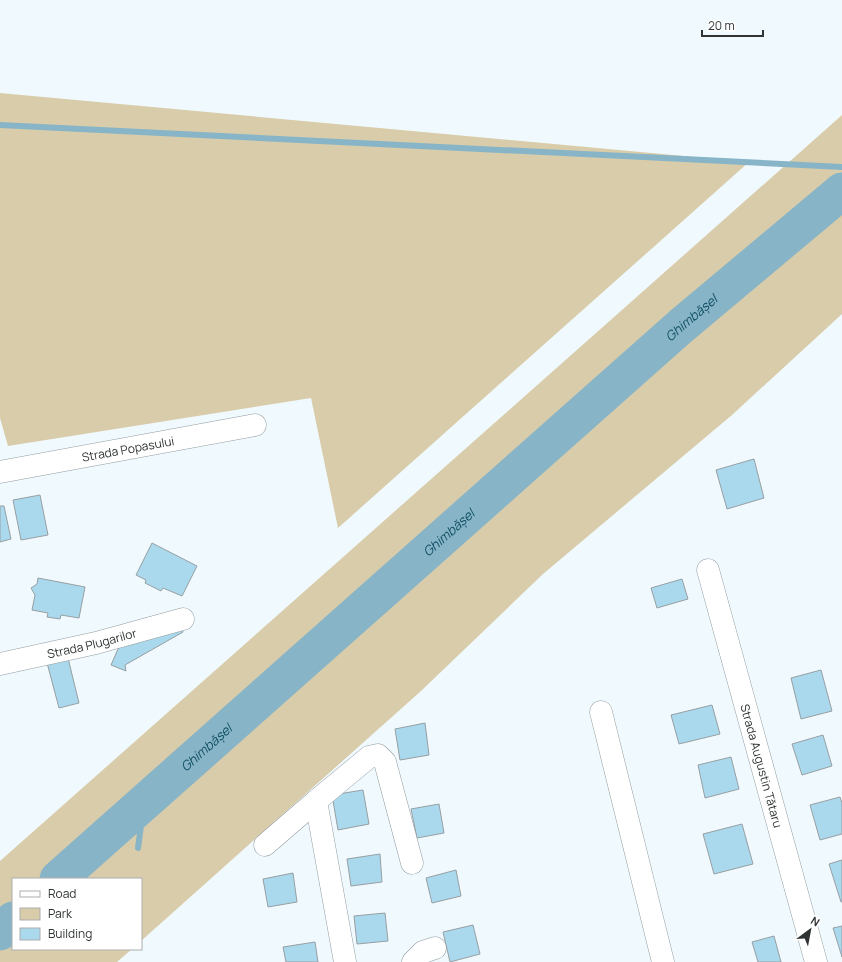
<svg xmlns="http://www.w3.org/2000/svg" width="842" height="962" viewBox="0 0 842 962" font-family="Manrope,sans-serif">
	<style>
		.green { fill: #d9ccaa }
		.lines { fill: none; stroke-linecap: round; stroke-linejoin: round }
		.stream { stroke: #87b4c7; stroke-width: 6 }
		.river { stroke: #87b4c7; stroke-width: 37 }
		.building { fill: #aad9ed; stroke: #979fa3 }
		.minor-casing { stroke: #939ca0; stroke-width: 23 }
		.minor { stroke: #fff; stroke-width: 22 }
		.labels { text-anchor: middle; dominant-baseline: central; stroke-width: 3; stroke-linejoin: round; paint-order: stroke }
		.street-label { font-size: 12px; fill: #2f3334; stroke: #fff }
		.water-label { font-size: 13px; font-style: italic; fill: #104e63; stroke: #fff }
	</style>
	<rect width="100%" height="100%" fill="#f0fafe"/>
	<path class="green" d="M0 93 749 162 338 528 311 398 8 446 0 418Z
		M842 115V314L732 415 543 574 421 691 141 941V879H13V949H132L117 962H0V861Z"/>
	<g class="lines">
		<path class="stream" d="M0 125 842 167
			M138 848 144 803"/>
		<g class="river">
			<path id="s1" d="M58 879 681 326 842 191"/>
			<path d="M0 932 13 920"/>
		</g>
	</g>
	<path class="building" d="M754 459 764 498 727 509 716 470Z
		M40 495 48 535 21 540 13 500Z
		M0 506H4L11 539 0 542Z
		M152 543 197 566 182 596 163 588 161 591 145 583 146 580 136 575Z
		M38 578 85 587 79 618 61 615 60 619 47 617 48 613 32 610 35 595 31 588 37 584Z
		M682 579 688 599 657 608 651 588Z
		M180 624 183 632 125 665 126 671 111 665 122 640Z
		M67 654 79 703 59 708 46 659Z
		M821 670 832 711 801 719 791 678Z
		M712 705 720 734 679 744 671 715Z
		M425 723 429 755 400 760 395 729Z
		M823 735 832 766 802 775 792 744Z
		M731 757 739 789 705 798 698 765Z
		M363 790 369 824 338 830 332 795Z
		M840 797 842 803V834L820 840 810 805Z
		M439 804 444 833 417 838 411 809Z
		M742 824 753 864 714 874 703 834Z
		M380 854 382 882 351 886 347 859Z
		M842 860V902H841L829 864Z
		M456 870 461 896 432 903 426 878Z
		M293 873 297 902 268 907 263 879Z
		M385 913 388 941 357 944 354 916Z
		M473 925 480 954 450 962 443 932Z
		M842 926V957L833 928Z
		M774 936 781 962H758L752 942Z
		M315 942 318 962H286L283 947Z"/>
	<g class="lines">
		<defs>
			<g id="minor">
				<path id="s2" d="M0 472 255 425"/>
				<path id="s3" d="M708 570 816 962"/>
				<path id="s4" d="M0 664 96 643 183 619"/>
				<path d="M601 712 663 962"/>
				<path d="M265 845 316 801"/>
				<path d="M345 962 316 801 369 757 378 755 385 762 412 863"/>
				<path d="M413 962 423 952 435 948"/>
			</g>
		</defs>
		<use href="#minor" class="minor-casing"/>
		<use href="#minor" class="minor"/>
	</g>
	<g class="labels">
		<g class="street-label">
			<text stroke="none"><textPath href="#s2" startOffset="130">Strada Popasului</textPath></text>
			<text stroke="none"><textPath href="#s4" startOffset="94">Strada Plugarilor</textPath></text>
			<text stroke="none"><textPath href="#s3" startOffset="203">Strada Augustin Tătaru</textPath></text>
		</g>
		<g class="water-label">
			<text stroke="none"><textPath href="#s1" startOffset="846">Ghimbășel</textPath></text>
			<text stroke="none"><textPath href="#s1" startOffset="522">Ghimbășel</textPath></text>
			<text stroke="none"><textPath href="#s1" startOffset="198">Ghimbășel</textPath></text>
		</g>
	</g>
	<rect x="12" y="878" width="130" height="72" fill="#ffffff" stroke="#acadae"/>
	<rect x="20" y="891" width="20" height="6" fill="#ffffff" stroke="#acadae"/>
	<text x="48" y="898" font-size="12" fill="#2f3334">Road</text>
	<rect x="20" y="908" width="20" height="12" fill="#d9ccaa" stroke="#acadae"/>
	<text x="48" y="918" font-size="12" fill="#2f3334">Park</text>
	<rect x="20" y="928" width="20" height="12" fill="#aad9ed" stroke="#acadae"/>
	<text x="48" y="938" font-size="12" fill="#2f3334">Building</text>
	<g transform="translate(810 930) rotate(32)" stroke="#ffffff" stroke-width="3" paint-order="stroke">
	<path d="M0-3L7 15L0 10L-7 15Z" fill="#2f3334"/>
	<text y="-6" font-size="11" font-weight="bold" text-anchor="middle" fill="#2f3334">N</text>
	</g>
	<path d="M702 30v6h61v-6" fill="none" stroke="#2f3334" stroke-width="2"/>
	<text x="708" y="30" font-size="12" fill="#2f3334" stroke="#ffffff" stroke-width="3" paint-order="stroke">20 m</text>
</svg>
